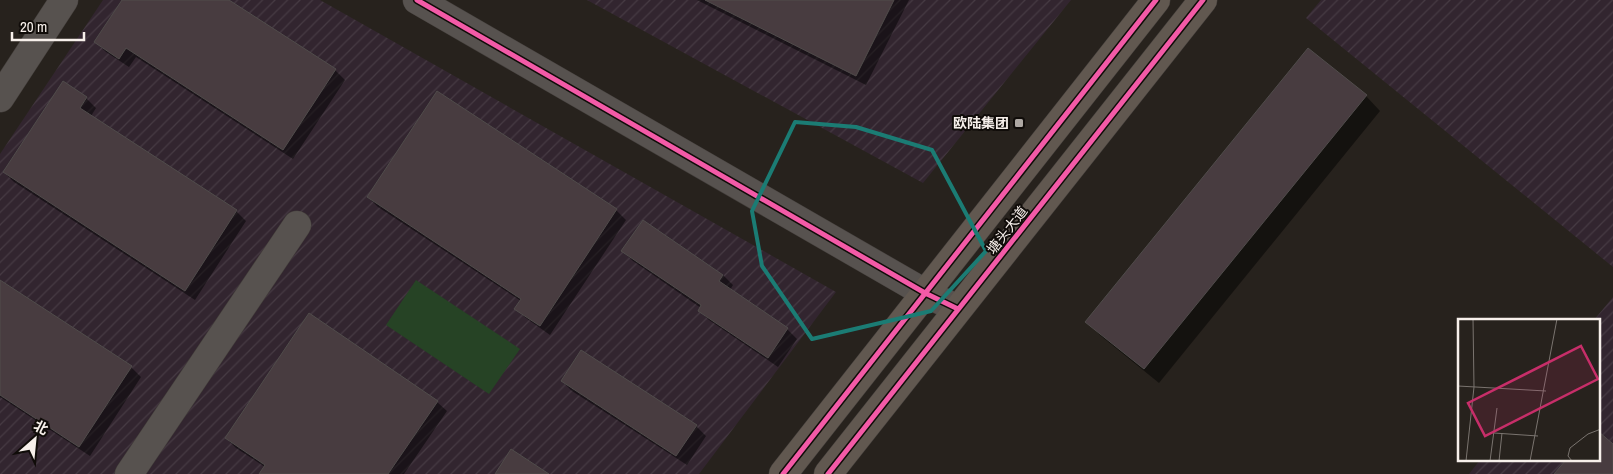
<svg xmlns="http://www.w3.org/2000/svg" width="1613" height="474" viewBox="0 0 1613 474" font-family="'Archivo Narrow','Noto Sans SC',sans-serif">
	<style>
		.industrial { fill: url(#industrial-furrows) }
		.grass { fill: #264325 }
		.shadow { fill: #0007 }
		.building { fill: #483c40; stroke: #504c4b }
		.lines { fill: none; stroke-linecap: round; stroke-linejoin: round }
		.minor-casing { stroke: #423d3a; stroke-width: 29 }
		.major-casing { stroke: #423d3a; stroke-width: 29 }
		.minor { stroke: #57524f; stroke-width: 28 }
		.major { stroke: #615850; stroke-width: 28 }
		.cycleway-casing { stroke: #100c09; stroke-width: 8 }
		.cycleway { stroke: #f35aa7; stroke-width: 5 }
		.marked { fill: none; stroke: #1b7c74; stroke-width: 4; stroke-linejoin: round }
		.poi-dot { fill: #aea8a3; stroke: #100c09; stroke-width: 2 }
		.labels { text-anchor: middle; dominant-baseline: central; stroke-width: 4; stroke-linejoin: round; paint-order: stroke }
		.poi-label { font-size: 14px; font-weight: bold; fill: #f7f0eb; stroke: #100c09; text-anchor: end }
		.street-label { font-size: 14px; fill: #f7f0eb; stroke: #100c09 }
		.inset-road { fill: none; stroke: #7a746f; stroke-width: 1 }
		.view { fill: #c72e69; fill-opacity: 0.15; stroke: #c72e69; stroke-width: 2.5 }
		.inset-edge { fill: none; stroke: #f7f0eb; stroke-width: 2.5 }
	</style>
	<defs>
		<pattern id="industrial-furrows" width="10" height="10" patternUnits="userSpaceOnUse" patternTransform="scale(1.25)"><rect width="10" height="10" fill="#32252f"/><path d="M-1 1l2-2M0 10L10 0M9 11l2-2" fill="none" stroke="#463a43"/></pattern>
	</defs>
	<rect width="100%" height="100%" fill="#27221d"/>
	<path class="industrial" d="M103 0H320L836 292 699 474H0V154Z
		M587 0H1071L923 183Z
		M1321 0H1613V267L1306 18Z
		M1613 297V474H1469L1480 460H1599V320H1594Z"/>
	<path class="grass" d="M416 280 520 349 489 394 386 325Z"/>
	<path class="shadow" d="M123 0H227L335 70 345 80 293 159 136 57 129 67 106 52 96 42Z
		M697 0H909L866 85Z
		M1366 96 1380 111 1159 383 1101 336 1087 322Z
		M86 98 96 108 91 116 236 211 246 221 195 300 14 182 4 172Z
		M368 197 616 210 626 220 550 335 526 318 516 309 521 301 378 207Z
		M623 251 723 275 733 285 730 290 787 329 797 339 778 367 709 320 699 310 701 308 633 261Z
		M0 282 131 367 141 377 90 456 0 397Z
		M562 381 696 426 706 436 687 465 572 391Z
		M437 402 447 411 404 474H260L265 467 236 448 226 438Z"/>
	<path class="building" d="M122 0H229L336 69 283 150 126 48 119 59 94 42Z
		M705 0H894L856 76Z
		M1308 48 1367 95 1144 369 1085 322Z
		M63 81 87 97 80 108 237 210 185 291 3 172Z
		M437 91 617 209 540 326 514 309 521 299 367 197Z
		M643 220 723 275 719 281 788 328 768 358 698 311 701 305 621 251Z
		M0 280 132 366 79 447 0 395Z
		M309 313 438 401 388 474H259L265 465 225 438Z
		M581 350 697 425 676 456 561 381Z
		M1599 432 1613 444V474H1554L1566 460H1599Z
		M511 449 549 474H495Z"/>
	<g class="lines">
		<defs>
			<path id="minor" d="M417 0 925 293 958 309
				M0 98 64 0
				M129 474 297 225"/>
			<path id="major" d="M783 474 1156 0
				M828 474 1203 0"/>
		</defs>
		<use href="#minor" class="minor-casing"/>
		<use href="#major" class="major-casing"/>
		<use href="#minor" class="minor"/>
		<use href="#major" class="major"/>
		<defs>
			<path id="cycleway" d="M417 0 925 293 958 309
				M783 474 1156 0
				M828 474 1203 0"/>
		</defs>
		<use href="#cycleway" class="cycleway-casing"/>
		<use href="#cycleway" class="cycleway"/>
	</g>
	<path class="marked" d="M795 122 856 127 932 150 986 251 931 311 812 339 762 266 752 211Z"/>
	<rect class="poi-dot" x="1014" y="118" width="10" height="10" rx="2.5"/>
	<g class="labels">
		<g class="poi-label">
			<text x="1009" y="123">欧陆集团</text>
		</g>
		<g class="street-label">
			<text transform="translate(1007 230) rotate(-52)">塘头大道</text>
		</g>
	</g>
	<g transform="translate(1458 319)">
		<rect width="142" height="142" fill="#27221d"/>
		<path class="inset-road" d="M0 67 88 72M36 114 80 117M8 142 16 68 15 0M32 142 39 89M41 142 44 114M72 142 99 0M114 142 110 137 112 129 130 115 143 110"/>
		<path class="view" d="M123 27 140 60 27 117 10 84Z"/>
		<rect width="142" height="142" class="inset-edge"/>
	</g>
	<g transform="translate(35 439) rotate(27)" stroke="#100c09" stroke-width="4" paint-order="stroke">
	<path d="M0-4L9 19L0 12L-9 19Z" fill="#f7f0eb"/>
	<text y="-8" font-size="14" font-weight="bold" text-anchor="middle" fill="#f7f0eb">北</text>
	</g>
	<path d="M12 32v8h72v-8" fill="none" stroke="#f7f0eb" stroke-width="2.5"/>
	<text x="20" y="32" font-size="15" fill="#f7f0eb" stroke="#100c09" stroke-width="4" paint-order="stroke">20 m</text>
</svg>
